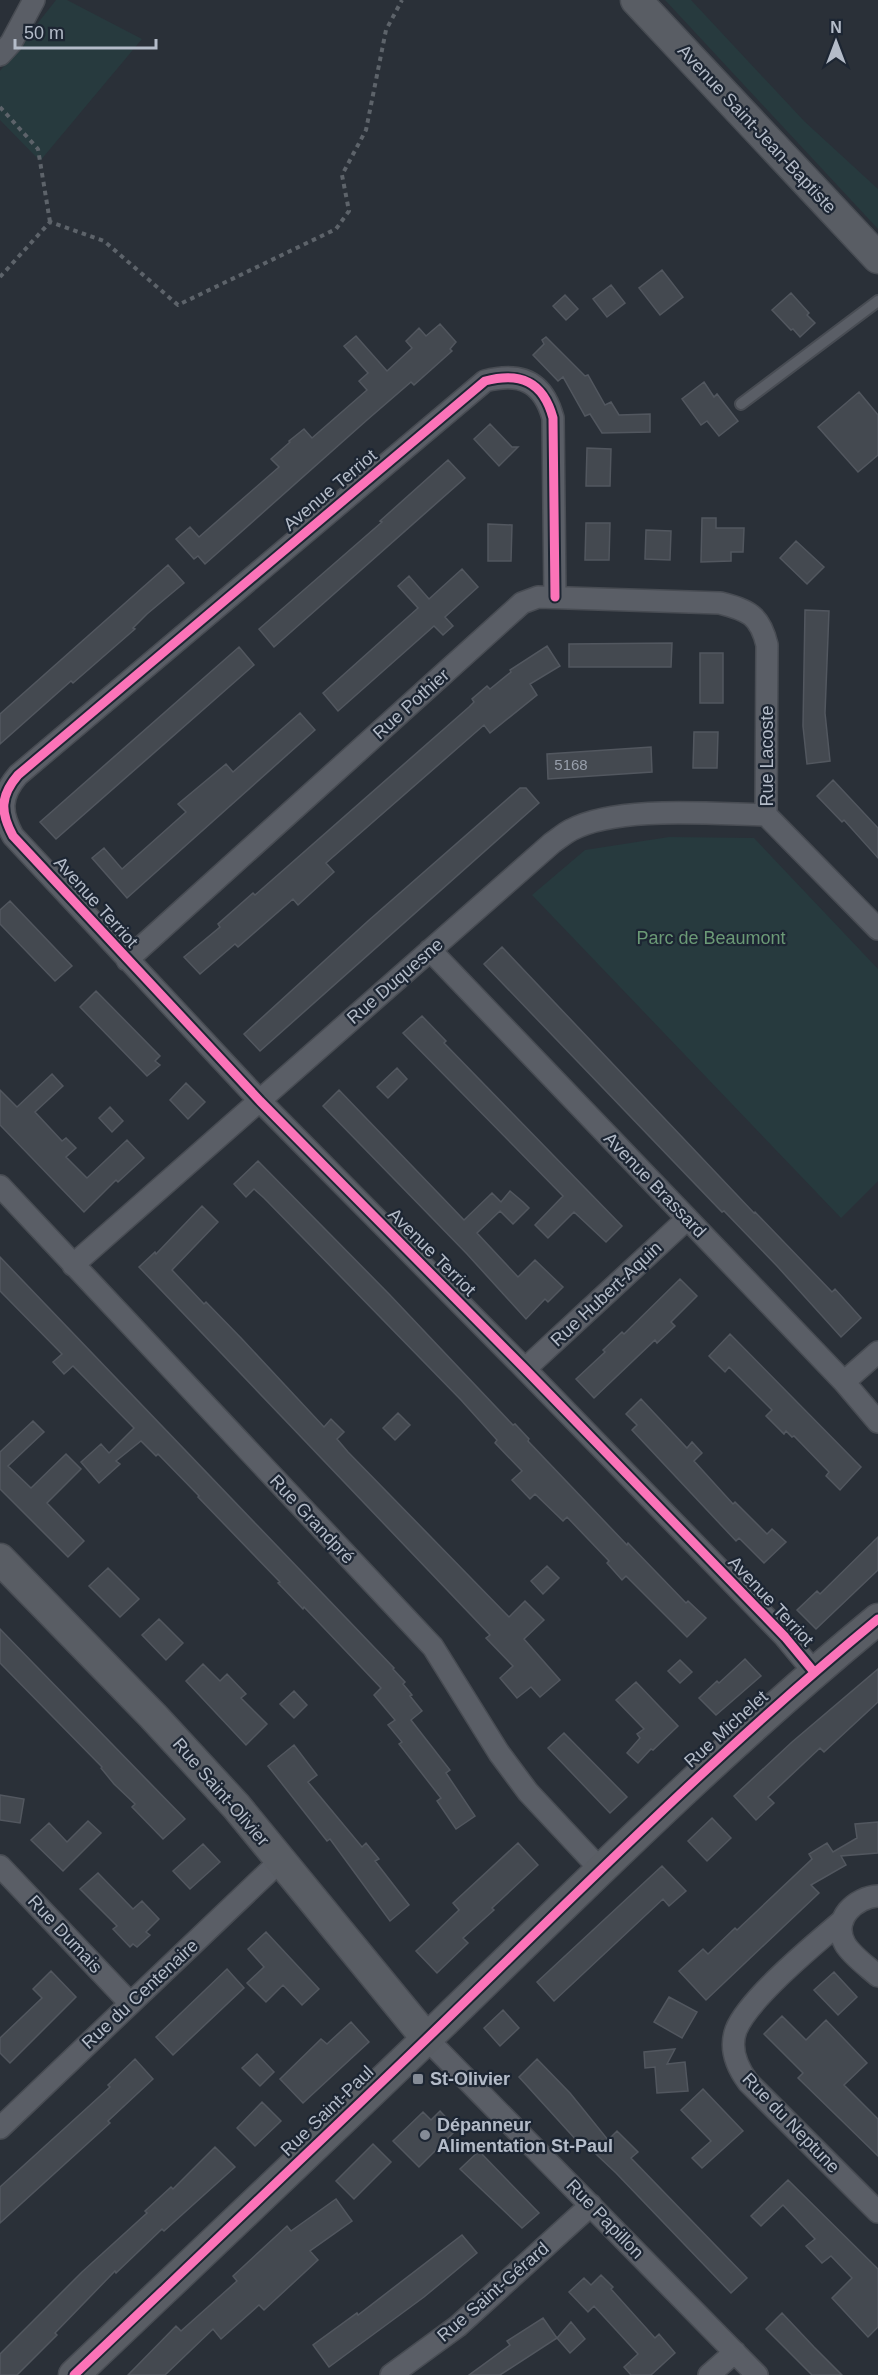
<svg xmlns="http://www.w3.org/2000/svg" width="878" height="2375" viewBox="0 0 878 2375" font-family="Arial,sans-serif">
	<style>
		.green { fill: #273a3e }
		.building { fill: #444950; stroke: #52575f; stroke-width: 1.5 }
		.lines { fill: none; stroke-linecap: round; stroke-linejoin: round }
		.lane-casing { stroke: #484c53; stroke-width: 14 }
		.street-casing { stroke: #484c53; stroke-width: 24 }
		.secondary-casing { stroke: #484c53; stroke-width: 33 }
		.path { stroke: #5d636a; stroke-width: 4; stroke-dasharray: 4.5 4.5; stroke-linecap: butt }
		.lane { stroke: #5a5e66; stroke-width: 10 }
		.street { stroke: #5a5e66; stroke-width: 21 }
		.secondary { stroke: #595d64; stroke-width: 30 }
		.cycleway-casing { stroke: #1d2633; stroke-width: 13 }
		.cycleway { stroke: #fb73b8; stroke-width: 9 }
		.poi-dot { fill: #848b96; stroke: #1d2633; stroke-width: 2 }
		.labels { text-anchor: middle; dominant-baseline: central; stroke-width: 4.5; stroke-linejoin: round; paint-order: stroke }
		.number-label { font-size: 15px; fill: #989fab }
		.street-label { font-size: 18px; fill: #b4bcc9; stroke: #1d2633 }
		.park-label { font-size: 18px; fill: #6b9a76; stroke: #1d2633 }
		.poi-label { font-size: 18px; font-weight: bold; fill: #b4bcc9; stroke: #1d2633; text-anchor: start }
	</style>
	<rect width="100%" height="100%" fill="#2a3038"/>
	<path class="green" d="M56 0H67L142 39 40 161 0 120V71Z
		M665 0H691L804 121 878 189V229Z
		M669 837 754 838 878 969V1181L841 1218 532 895 585 850Z"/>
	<path class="building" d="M662 270 683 297 660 315 639 288Z
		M611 285 625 303 607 317 593 299Z
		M791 293 809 313 807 315 815 323 800 337 793 329 791 330 772 310Z
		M565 295 578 309 566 320 553 306Z
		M440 324 456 342 450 349 452 351 414 385 411 382 367 420 205 564 198 556 194 559 176 539 190 527 199 537 279 467 271 459 290 442 289 441 304 429 312 438 367 390 359 381 368 373 344 346 356 336 387 371 412 348 406 341 419 328 426 336Z
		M546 337 585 376 588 375 605 405 611 402 619 415 650 414V432L602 433 590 414 585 416 563 377 558 381 533 355 544 344 542 340Z
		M704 382 714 397 717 394 738 421 719 436 707 421 701 425 682 399Z
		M859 392 878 415V455L858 472 818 427Z
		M490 424 512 447H518L499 466 474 439Z
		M587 448 611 449 610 486H586Z
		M448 460 465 478 274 647 259 629 382 522 380 521Z
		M702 518H716V528H744L743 552H731V561L701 562Z
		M586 523H610L609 560H585Z
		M488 524 512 525 511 561H488Z
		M646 530 671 531 670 560 645 559Z
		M796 541 824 567 807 584 780 558Z
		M168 565 184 583 147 614 133 628 135 629 73 683 71 681 0 744V714Z
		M462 569 478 587 445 617 453 626 443 635 434 626 338 711 323 693 418 608 398 586 409 576 429 599Z
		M805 610 829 611 825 713 830 761 807 764 803 726Z
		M672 643 671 667H569V644Z
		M547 646 560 666 530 684 537 695 490 733 484 725 326 863 334 872 298 905 293 899 238 947 235 944 200 974 184 957 220 927 218 924 253 893 255 895 469 707 474 702 472 699 487 686 490 689 511 672 510 670Z
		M239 647 254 665 56 839 40 822Z
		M700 653H723V703H700Z
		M300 713 315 730 127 898 92 858 104 848 122 869 186 812 178 804 226 764 233 772Z
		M694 732H718L717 768H693Z
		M651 747 652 772 548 779 547 754Z
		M833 780 878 828V858L844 820 842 822 817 796Z
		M520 788H526L539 803 260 1051 244 1034 368 921Z
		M10 901 72 966 55 981 0 924V910Z
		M502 947 754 1213 755 1212 832 1292 835 1289 861 1318 841 1337 777 1266 724 1211 722 1212 484 964Z
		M96 991 160 1056 155 1061 160 1065 147 1076 80 1007Z
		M422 1016 446 1041 444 1043 622 1226 606 1242 574 1212 548 1238 535 1225 563 1196 403 1033Z
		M397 1068 407 1079 388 1098 377 1087Z
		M52 1074 63 1086 35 1112 62 1141 66 1138 76 1148 66 1157 87 1178 127 1140 144 1158 118 1182 116 1180 84 1212 0 1125V1090L17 1107Z
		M186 1083 205 1102 188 1119 170 1100Z
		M339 1090 464 1220 492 1193 501 1202 510 1191 523 1202 529 1208 513 1224 500 1211 477 1233 518 1277 535 1260 563 1287 548 1302 545 1299 526 1319 467 1254 323 1106Z
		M110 1107 123 1121 112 1132 99 1118Z
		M258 1161 389 1294 513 1425 515 1424 529 1439 528 1441 627 1545 628 1543 686 1603 688 1601 706 1618 687 1637 626 1576 622 1580 607 1563 609 1561 567 1517 563 1521 535 1494 530 1499 512 1480 522 1471 495 1443 497 1440 461 1400 264 1198 254 1189 246 1197 234 1184Z
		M202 1206 218 1222 172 1270 204 1304 206 1302 242 1339 324 1427 331 1419 344 1432 337 1439 348 1452 509 1617 525 1601 544 1620 524 1639 560 1680 540 1697 531 1687 517 1698 500 1678 513 1666 486 1638 490 1635 139 1267 155 1252 156 1254Z
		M0 1257 394 1668 393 1669 405 1682 403 1684 412 1695 410 1696 422 1711 411 1720 450 1770 446 1773 475 1816 456 1829 437 1801 441 1798 399 1744 402 1742 388 1725 395 1720 374 1695 381 1688 304 1607 303 1609 278 1583 280 1582 198 1497 199 1496 158 1454 156 1456 141 1441 116 1461 120 1464 99 1483 81 1462 101 1444 109 1453 134 1428 73 1366 64 1374 53 1362 62 1354 0 1291Z
		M680 1279 697 1296 671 1322 675 1326 657 1343 655 1340 594 1398 576 1379 605 1352 603 1350 622 1332 624 1334Z
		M730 1334 861 1467 840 1490 826 1476 829 1472 794 1436 792 1437 786 1431 784 1434 766 1416 772 1410 729 1367 725 1372 709 1356Z
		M641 1399 687 1448 692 1442 702 1453 694 1461 733 1504 735 1502 767 1534 772 1529 786 1542 764 1563 739 1538 736 1541 632 1430 637 1425 626 1414Z
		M398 1413 410 1425 395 1440 383 1428Z
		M33 1421 44 1432 8 1466 31 1488 66 1454 81 1469 47 1503 84 1541 68 1557 0 1489V1452Z
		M878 1537V1570L816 1629 797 1610 817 1591 820 1594Z
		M547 1566 559 1578 543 1594 531 1581Z
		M108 1568 139 1599 120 1617 89 1586Z
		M159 1619 183 1643 166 1660 142 1635Z
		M0 1629 185 1819 163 1839 132 1807 135 1804 114 1784 101 1768 102 1767 0 1663Z
		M745 1659 761 1676 716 1715 699 1698 717 1681 719 1683Z
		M680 1660 692 1672 680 1683 668 1671Z
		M203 1664 220 1681 227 1674 246 1694 241 1698 267 1724 246 1745 186 1681Z
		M878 1669V1702L824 1752 820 1748 768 1797 774 1803 756 1820 734 1796 792 1742Z
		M636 1682 678 1726 653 1750 651 1749 638 1763 627 1753 640 1738 637 1734 644 1729 616 1700Z
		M294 1691 307 1705 294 1718 280 1704Z
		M564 1733 627 1797 610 1813 548 1748Z
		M294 1745 317 1775 308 1782 362 1847 366 1843 379 1859 375 1861 409 1905 390 1921 330 1839 327 1841 268 1766Z
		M0 1795 24 1799 20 1823 0 1820Z
		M712 1818 731 1838 707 1861 688 1841Z
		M88 1821 101 1833 63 1871 31 1840 49 1823 67 1842Z
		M878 1822V1853L841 1856 846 1865 811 1885 819 1893 706 2000 679 1971 703 1949 708 1954 735 1928 737 1930 812 1859 809 1854 827 1843 833 1852 857 1838 855 1824Z
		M518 1843 538 1865 492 1908 494 1910 463 1938 468 1943 437 1973 416 1951 459 1910 453 1903Z
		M203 1844 220 1862 190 1889 173 1871Z
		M662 1866 686 1891 669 1906 663 1899 554 2001 537 1982Z
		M98 1873 133 1909 142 1901 159 1919 146 1932 150 1935 137 1947 133 1944 130 1947 113 1929 117 1926 80 1889Z
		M266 1932 319 1989 302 2005 283 1985 266 2002 247 1983 264 1967 248 1949Z
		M227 1969 244 1988 173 2055 156 2037Z
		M51 1971 76 1997 10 2063 0 2053V2038L42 1998 33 1989Z
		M834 1972 857 1997 838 2015 814 1990Z
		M669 1997 697 2012 682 2038 654 2022Z
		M503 2010 519 2028 500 2046 484 2028Z
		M782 2016 806 2040 826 2020 867 2063 844 2085 878 2119V2156L798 2078 803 2073 764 2034Z
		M351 2022 369 2042 303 2103 280 2079 321 2039 327 2044Z
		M675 2049 667 2064 685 2062 688 2091 657 2093 655 2067 645 2068 644 2052Z
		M257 2054 274 2072 260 2086 242 2068Z
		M135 2059 153 2079 108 2121 110 2123 0 2223V2187L110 2087 108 2085Z
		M537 2059 570 2093 608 2140 617 2131 638 2152 631 2158 747 2278 731 2293 616 2173 581 2140 578 2142 519 2077Z
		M703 2089 743 2131 702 2168 692 2158 711 2141 681 2110Z
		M262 2102 281 2121 255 2146 237 2128Z
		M440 2111 457 2129 419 2167 393 2141 423 2112 431 2120Z
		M373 2144 391 2162 354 2199 336 2181Z
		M215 2147 235 2167 164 2231 162 2229 116 2273 115 2271 55 2333 57 2335 17 2375H0V2354L82 2272 147 2213 145 2211 171 2187 173 2189Z
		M479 2151 539 2213 522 2228 460 2169Z
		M788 2180 878 2269V2327L868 2337 832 2298 852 2278 831 2256 822 2263 806 2246 815 2239 783 2205 761 2226 751 2216Z
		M336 2199 352 2221 310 2251 318 2260 264 2310 259 2305 221 2339 213 2329 165 2375H128L176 2326 181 2331 237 2281 233 2276 287 2226 291 2231Z
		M462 2235 477 2253 424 2297 329 2367 313 2345 357 2313 358 2315Z
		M601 2275 613 2287 611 2289 655 2338 659 2334 675 2353 651 2375H631L624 2367 638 2354 594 2306 588 2312 569 2292 584 2278 591 2285Z
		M782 2313 814 2347 842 2375H812L766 2329Z
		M543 2318 557 2338 500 2375H469L510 2345 507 2341Z
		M571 2322 585 2339 570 2353 557 2338Z"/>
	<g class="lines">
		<defs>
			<path id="lane" d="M741 404 878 301"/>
			<path id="street" d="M0 55 11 43 34 0
				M555 597 553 418C543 381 520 372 485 381L18 775C0 796 0 812 13 836L260 1101 525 1369 785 1637 814 1672
				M430 950 844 1382 878 1422
				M127 960 522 603 538 597 720 603C748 610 760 615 767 645L766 815 878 929
				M0 1186 433 1647 499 1753 528 1792 601 1870
				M73 1265 552 843C558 839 565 833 571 830 617 805 714 814 766 815
				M525 1369 687 1219
				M844 1382 878 1352
				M0 1866 130 2003
				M878 1896C856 1897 831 1919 845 1944 852 1956 868 1967 878 1976
				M843 1920C816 1943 748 1999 736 2030 729 2049 737 2067 748 2082L878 2212
				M427 2039 757 2375
				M0 2128 281 1860
				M391 2375 458 2326 591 2205
				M709 2375 735 2352"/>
			<path id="secondary" d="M636 0 878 258
				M0 1559 153 1716 236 1806 427 2039
				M74 2375C197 2258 321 2141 443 2023 585 1885 725 1745 878 1619"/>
		</defs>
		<use href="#lane" class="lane-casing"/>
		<use href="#street" class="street-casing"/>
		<use href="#secondary" class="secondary-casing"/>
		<path class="path" d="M0 107 38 149 50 222
			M0 277 50 222 104 241 178 305 336 229 349 211 342 175 366 130 386 30 402 0"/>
		<use href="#lane" class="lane"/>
		<use href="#street" class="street"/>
		<use href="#secondary" class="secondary"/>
		<defs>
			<path id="cycleway" d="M555 597 553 418C543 381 520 372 485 381L18 775C0 796 0 812 13 836L260 1101 525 1369 785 1637 814 1672
				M74 2375C197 2258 321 2141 443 2023 585 1885 725 1745 878 1619"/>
		</defs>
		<use href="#cycleway" class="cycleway-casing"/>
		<use href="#cycleway" class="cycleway"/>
	</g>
	<g class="poi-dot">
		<rect x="412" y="2073" width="12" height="12" rx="3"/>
		<circle cx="425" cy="2135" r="6"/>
	</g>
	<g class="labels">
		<g class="number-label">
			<text x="571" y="764">5168</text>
		</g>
		<g class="street-label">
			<text transform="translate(757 129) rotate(47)">Avenue Saint-Jean-Baptiste</text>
			<text transform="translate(330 490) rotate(-40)">Avenue Terriot</text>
			<text transform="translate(411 704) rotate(-42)">Rue Pothier</text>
			<text transform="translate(767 756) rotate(-90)">Rue Lacoste</text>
			<text transform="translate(96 902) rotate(48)">Avenue Terriot</text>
			<text transform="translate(395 981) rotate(-41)">Rue Duquesne</text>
			<text transform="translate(655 1185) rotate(46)">Avenue Brassard</text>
			<text transform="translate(432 1252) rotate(45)">Avenue Terriot</text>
			<text transform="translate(606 1294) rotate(-43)">Rue Hubert-Aquin</text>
			<text transform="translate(312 1519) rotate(47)">Rue Grandpré</text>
			<text transform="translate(771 1601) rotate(47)">Avenue Terriot</text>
			<text transform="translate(726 1729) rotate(-42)">Rue Michelet</text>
			<text transform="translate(221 1792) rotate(49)">Rue Saint-Olivier</text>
			<text transform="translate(65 1934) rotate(47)">Rue Dumais</text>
			<text transform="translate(140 1994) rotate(-43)">Rue du Centenaire</text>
			<text transform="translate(327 2111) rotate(-44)">Rue Saint-Paul</text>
			<text transform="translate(791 2123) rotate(46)">Rue du Neptune</text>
			<text transform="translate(605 2219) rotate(46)">Rue Papillon</text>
			<text transform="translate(493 2292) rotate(-41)">Rue Saint-Gérard</text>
		</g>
		<g class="park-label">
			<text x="711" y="938">Parc de Beaumont</text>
		</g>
		<g class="poi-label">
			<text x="430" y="2079">St-Olivier</text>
			<text x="437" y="2125">Dépanneur<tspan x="437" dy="21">Alimentation St-Paul</tspan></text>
		</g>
	</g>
	<g transform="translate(836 42)" stroke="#1d2633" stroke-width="4.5" paint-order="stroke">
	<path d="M0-4.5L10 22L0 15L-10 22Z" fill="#b4bcc9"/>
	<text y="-9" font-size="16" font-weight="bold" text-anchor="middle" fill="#b4bcc9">N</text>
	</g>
	<path d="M15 39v9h141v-9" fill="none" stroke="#b4bcc9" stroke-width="3"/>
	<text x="24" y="39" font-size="18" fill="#b4bcc9" stroke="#1d2633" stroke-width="4.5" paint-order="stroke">50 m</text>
</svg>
